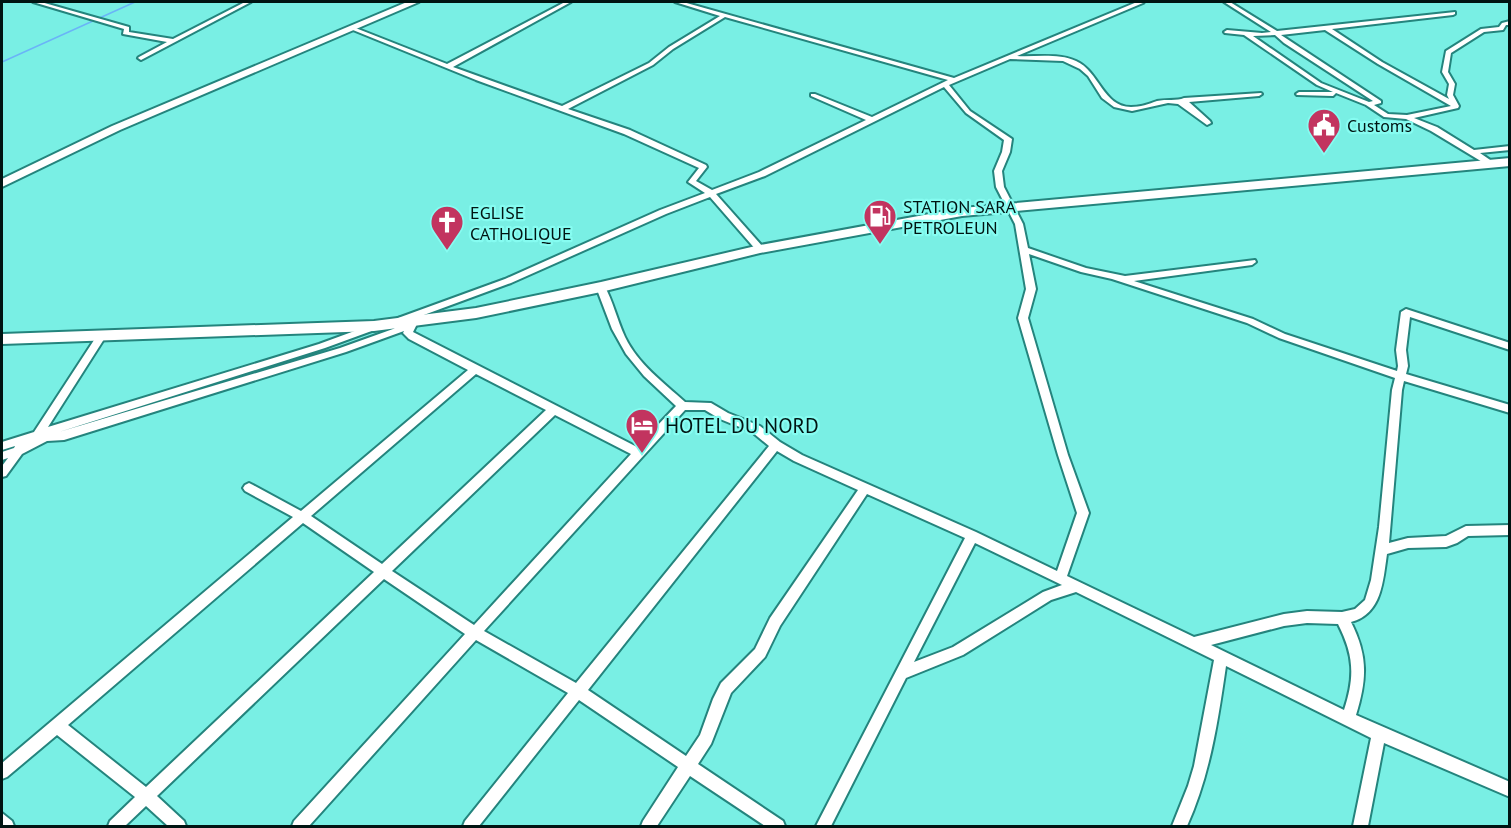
<svg xmlns="http://www.w3.org/2000/svg" width="1511" height="828" viewBox="0 0 1511 828" font-family="'PT Sans',sans-serif">
	<style>
		.lines { fill: none; stroke-linecap: round; stroke-linejoin: round }
		.stream { stroke: #6ab4f7; stroke-width: 1.5 }
		.minor-casing { stroke: #24847d; stroke-width: 4 }
		.trunk-casing { stroke: #24847d; stroke-width: 4 }
		.minor { fill: #fff; fill-rule: evenodd }
		.trunk { fill: #fff; fill-rule: evenodd }
		.labels { text-anchor: middle; dominant-baseline: central; stroke-width: 4.5; stroke-linejoin: round; paint-order: stroke }
		.far-poi-label { font-size: 18px; fill: #001412; stroke: #86fcf1; text-anchor: start }
		.poi-label { font-size: 21px; fill: #001412; stroke: #86fcf1; text-anchor: start }
	</style>
	<rect width="100%" height="100%" fill="#79efe4"/>
	<g class="lines">
		<path class="stream" d="M2 62 135 2"/>
		<defs>
			<path id="minor" d="M33 2H41L129 27V32L173 39 245 2H251L141 60 138 58 139 57 167 42 123 34 124 29Z
				M565 2H571L453 67 562 106 649 63 669 47 720 16 675 2H683L954 78 1137 2H1144L1143 3 1017 56C1036 57 1058 53 1076 61 1099 71 1103 107 1131 107 1140 107 1149 104 1157 101 1166 99 1177 101 1184 98L1261 93 1262 94 1259 96 1189 102 1210 121 1211 123 1207 125 1178 104 1168 103 1132 111 1114 107 1102 98 1088 76 1080 69 1063 61 1010 59 949 85 970 111 1012 139 1010 152 1002 171 1004 187 1023 224 1028 248 1086 268 1125 276 1255 260 1256 262 1252 265 1134 281 1253 319 1285 334 1397 371 1398 366 1396 350 1401 312 1406 309 1510 343V350L1410 317 1406 350 1408 366 1406 374 1510 405V413L1404 381 1402 390 1389 543 1408 538 1446 536 1466 526 1510 525V535L1468 536 1457 543 1446 547 1408 548 1387 554C1383 581 1382 614 1351 622 1368 656 1367 679 1356 715L1510 782V797L1384 743 1368 826H1353L1371 738 1226 666C1218 721 1210 775 1187 826H1172L1188 786 1194 766 1214 660 1076 592 1051 600 963 655 906 678 831 826H816L965 538 867 494 780 626 765 657 731 693 711 744 698 764 783 821 785 826H765L690 776 657 826H641L643 821 678 767 579 700 479 826H463L465 821 568 693 476 640 309 826H292L294 821 465 634 384 579 157 796 184 821 186 826H168L146 806 125 826H108L110 821 135 797 57 735 7 777 2 779V763L293 517 245 491 243 488 245 485 249 483 253 485 301 511 468 370 409 339 403 333 404 331 346 352 64 440 47 441 22 454 6 476 2 477V466L8 458 2 460V452L14 448 15 446 2 450V442L34 432 98 334 101 333 106 336 48 427 319 344 371 325 374 324 379 327 377 329 325 348 59 432 340 348 393 329 407 321 398 322 396 320 398 318 505 279 660 210 705 193 688 182 699 168 624 134 476 80 348 28 353 27 447 64ZM725 17 948 80 872 117 815 94H811V96L866 120 759 172 712 190 696 181 707 167 706 165 630 130 568 109 653 65 673 49ZM944 87 966 113 1004 140 1002 152 994 171 996 187 1015 224 1026 289 1018 318 1058 455 1077 513 1057 571 976 532 802 455 780 442 760 426 728 413 711 403 685 402C663 382 638 364 625 337 617 320 613 301 604 285L601 284 596 287 612 329 626 354 644 376 676 406 637 447 413 332 418 322 413 319 511 283 666 214 710 197 757 251H763V247L716 194 765 176ZM1029 254 1081 272 1112 279 1247 323 1279 338 1395 378 1392 390 1379 527 1371 580 1365 600 1355 609 1342 612 1307 611 1284 614 1194 637 1067 576 1089 513 1068 455 1028 318 1036 289ZM476 374 546 410 382 564 311 516ZM685 410H705L720 419 752 432 769 446 576 683 484 631ZM555 415 631 454 474 625 392 571ZM777 451 794 461 858 490 770 618 755 649 721 683 713 699 700 735 686 756 588 690ZM303 523 374 572 146 787 68 725ZM975 543 1062 585 1043 592 953 647 914 662ZM1307 623 1338 624C1354 655 1355 677 1344 710L1211 645 1284 626Z
				M1224 2H1230L1277 31 1455 12V14L1453 15 1332 29 1382 62 1449 99 1447 95 1449 84 1442 72 1446 51 1481 29 1499 27 1502 23 1510 21V25H1506L1503 30 1484 32 1451 53 1448 72 1455 84 1453 95 1459 106 1458 108 1414 118 1437 127 1474 150 1510 146V150L1480 153 1496 164 1489 166 1431 131 1406 119 1384 117 1366 105 1336 93 1333 96 1297 95 1296 94 1299 92H1333L1317 85 1244 35 1225 33 1224 32 1227 30 1262 33 1271 32ZM1325 30 1378 64 1451 106 1407 115 1388 114 1374 105 1381 103V101L1281 35ZM1275 35 1284 43 1373 101 1369 102 1321 83 1253 36Z
				M2 813 12 821 14 826H2Z"/>
			<path id="trunk" d="M407 2H419L120 130 2 187V179L112 126Z
				M1510 158V166L962 216 760 253 601 292 476 318 374 331 2 344V334L374 321 476 308 601 282 760 245 962 208Z"/>
		</defs>
		<use href="#minor" class="minor-casing"/>
		<use href="#trunk" class="trunk-casing"/>
		<use href="#minor" class="minor"/>
		<use href="#trunk" class="trunk"/>
	</g>
	<defs>
		<symbol id="civic-pin" viewBox="-11 -11 22 30"><path d="M0 17L-7.5 6A9.5 9.5 0 1 1 7.5 6Z" fill="#c2345f" stroke="#86fcf1"/><path d="M-.6-6.5H3V-4.5H.6V-3L4-1V1h2V6H-6V1h2V-1L-.6-3ZM-1.2 2.5V6h2.4V2.5Z" fill="#fff"/></symbol>
		<symbol id="fuel-pin" viewBox="-11 -11 22 30"><path d="M0 17L-7.5 6A9.5 9.5 0 1 1 7.5 6Z" fill="#c2345f" stroke="#86fcf1"/><path d="M-5.5-6h7V0h2V4h1.3V-2.5L3-4.5l.8-.8L6-3V5H2.5V1h-1V6h-7ZM-4.2-4.7v3.2H.2V-4.7Z" fill="#fff"/></symbol>
		<symbol id="church-pin" viewBox="-11 -11 22 30"><path d="M0 17L-7.5 6A9.5 9.5 0 1 1 7.5 6Z" fill="#c2345f" stroke="#86fcf1"/><path d="M-1.2-6h2.4v3.5h3.3v2.4h-3.3V6h-2.4V-.1h-3.3v-2.4h3.3Z" fill="#fff"/></symbol>
		<symbol id="hotel-pin" viewBox="-11 -11 22 30"><path d="M0 17L-7.5 6A9.5 9.5 0 1 1 7.5 6Z" fill="#c2345f" stroke="#86fcf1"/><path d="M-6-4.5h1.5V1H6V5H4.5V3h-9V5H-6ZM-4 0a1.8 1.8 0 1 1 3.6 0ZM.5 0V-2.5h3Q6-2.5 6 0Z" fill="#fff"/></symbol>
	</defs>
	<g fill-rule="evenodd">
		<use href="#civic-pin" x="1305" y="106" width="38" height="52"/>
		<use href="#fuel-pin" x="861" y="197" width="38" height="52"/>
		<use href="#church-pin" x="428" y="203" width="38" height="52"/>
		<use href="#hotel-pin" x="623" y="406" width="38" height="52"/>
	</g>
	<g class="labels">
		<g class="far-poi-label">
			<text x="1347" y="125">Customs</text>
			<text x="903" y="206">STATION SARA<tspan x="903" dy="21">PETROLEUN</tspan></text>
			<text x="470" y="212">EGLISE<tspan x="470" dy="21">CATHOLIQUE</tspan></text>
		</g>
		<g class="poi-label">
			<text x="665" y="425">HOTEL DU NORD</text>
		</g>
	</g>
	<rect width="1511" height="828" fill="none" stroke="#001412" stroke-width="6"/>
</svg>
